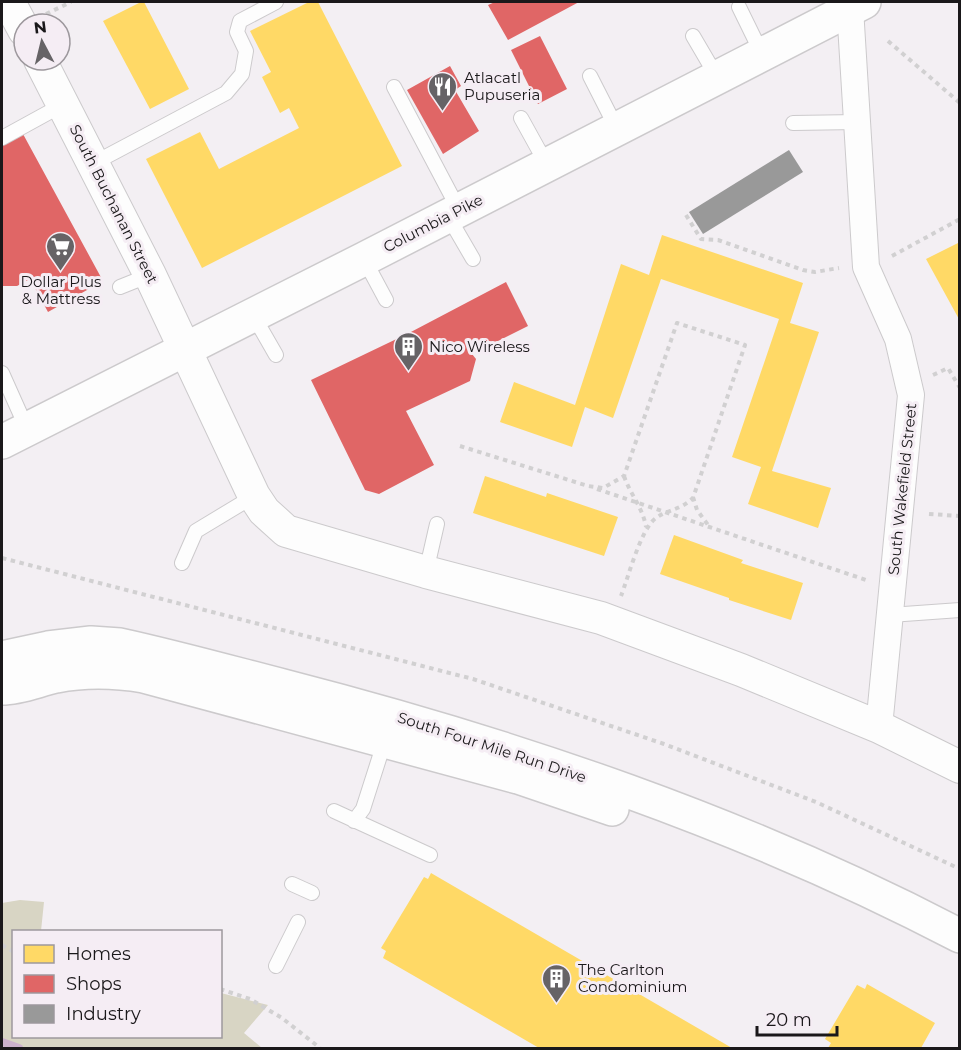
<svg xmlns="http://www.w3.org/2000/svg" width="961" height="1050" viewBox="0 0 961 1050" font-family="Montserrat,sans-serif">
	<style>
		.green { fill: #d8d5c4 }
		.homes { fill: #ffd966 }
		.shops { fill: #e06666 }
		.industry { fill: #999 }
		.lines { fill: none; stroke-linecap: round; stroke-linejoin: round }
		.stream { stroke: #ccb1cc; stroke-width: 8 }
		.service-casing { stroke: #cccacc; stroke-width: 16 }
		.minor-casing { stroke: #cccacc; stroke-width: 28 }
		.tertiary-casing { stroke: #cccacc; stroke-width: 34 }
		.secondary-casing { stroke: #cccacc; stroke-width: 36 }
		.primary-casing { stroke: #cccacc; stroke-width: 36 }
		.path { stroke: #d1d0d1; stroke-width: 4; stroke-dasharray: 4.5 4.5; stroke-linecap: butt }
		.service { stroke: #fdfdfd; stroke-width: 14 }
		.minor { stroke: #fdfdfd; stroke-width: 26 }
		.tertiary { stroke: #fdfdfd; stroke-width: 32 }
		.secondary { stroke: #fdfdfd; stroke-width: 33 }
		.primary { stroke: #fdfdfd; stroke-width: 33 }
		.labels { text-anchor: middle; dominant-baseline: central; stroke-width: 6; stroke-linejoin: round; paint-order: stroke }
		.poi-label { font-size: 15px; fill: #1a181a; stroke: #f5edf4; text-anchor: start }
		.street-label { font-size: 15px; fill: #1a181a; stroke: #f5edf4 }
	</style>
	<rect width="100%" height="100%" fill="#f3eff3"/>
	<path class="green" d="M20 900 44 902 41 931 14 932V1036H220L221 993 268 1005 244 1033 262 1048H2V903Z"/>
	<path class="homes" d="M141 2H144L189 89 150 109 103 21Z
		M309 2H318L402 166 202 268 146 159 200 132 219 169 299 128 289 108 280 113 262 77 271 72 250 31Z
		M662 235 803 283 790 323 819 332 772 471 831 488 818 528 748 504 761 467 732 457 779 319 661 279 613 418 585 407 572 447 500 422 514 382 575 405 621 264 649 275Z
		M960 242V321L926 259Z
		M485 476 546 497 547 493 618 517 604 556 473 513Z
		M674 535 743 560 741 563 803 583 791 620 729 600V598L660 574Z
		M431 873 732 1048H539L383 958 386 951 381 948 424 877 428 879Z
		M867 984 935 1023 921 1048H828L831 1043 825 1039 857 985 865 989Z"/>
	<path class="shops" d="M495 2H579L508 40 488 5Z
		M540 36 567 89 538 104 511 50Z
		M450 66 461 86 455 90 479 131 443 154 407 90Z
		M23 134 103 281 48 312 30 279 17 286H2V145Z
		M506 282 528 326 472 354 476 359 470 381 406 411 434 465 379 494 365 490 311 380 409 333Z"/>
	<path class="industry" d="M789 150 803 172 703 234 689 212Z"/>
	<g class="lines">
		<path class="stream" d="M2 1042 19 1048"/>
		<defs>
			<path id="service" d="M739 7 762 54
				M693 36 717 77
				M590 76 617 129
				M394 87 459 210
				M521 118 547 165
				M793 123 857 122
				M2 138 64 104
				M94 163 226 93 242 74 246 51 237 32 240 21 276 2
				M448 216 473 259
				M364 259 386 300
				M120 287 150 275
				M253 315 276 355
				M2 373 27 429
				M182 563 196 531 254 496
				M426 572 437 524
				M890 615 960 610
				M334 811 430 855
				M354 821 363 809 385 740
				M292 884 312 893
				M276 966 298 922"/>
			<path id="minor" d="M850 8 866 267 898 339 911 395 879 727"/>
			<path id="tertiary" d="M9 2 24 30
				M40 60 150 275 254 496 264 511 286 531 426 572 601 618 741 670 879 727 960 767"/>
			<path id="secondary" d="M2 658 48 648 91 643 120 645C175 657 229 672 283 686 516 746 746 824 960 936
				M2 688C20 688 38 680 56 676 87 670 114 671 144 676L518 777 612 809"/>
			<path id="primary" d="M2 442 364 259 864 2"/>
		</defs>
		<use href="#service" class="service-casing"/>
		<use href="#minor" class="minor-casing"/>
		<use href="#tertiary" class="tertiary-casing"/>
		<use href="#secondary" class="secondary-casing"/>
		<use href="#primary" class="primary-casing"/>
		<path class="path" d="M46 14 71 2
			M888 41 960 103
			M686 215 701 239 718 240 803 270 815 272 839 268
			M892 256 960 219
			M933 375 948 368 960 388
			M460 446 588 486 603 488 624 476 677 323 745 345 693 498C679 511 668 509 656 518 641 528 628 578 621 596
			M624 476C630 494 643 508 646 527
			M597 489 869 581
			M693 497 697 510 708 525
			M929 514 960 516
			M2 558 473 679 664 744 816 802 960 869
			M2 945 14 952
			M220 989 250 999 282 1018 320 1048"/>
		<use href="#service" class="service"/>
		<use href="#minor" class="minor"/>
		<use href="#tertiary" class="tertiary"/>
		<use href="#secondary" class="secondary"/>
		<use href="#primary" class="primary"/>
	</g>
	<defs>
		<symbol id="restaurant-pin" viewBox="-11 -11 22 30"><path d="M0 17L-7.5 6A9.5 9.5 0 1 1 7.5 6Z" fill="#666366" stroke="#f5edf4"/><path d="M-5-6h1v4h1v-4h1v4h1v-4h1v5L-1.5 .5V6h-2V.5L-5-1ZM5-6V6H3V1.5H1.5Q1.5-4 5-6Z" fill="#fff"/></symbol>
		<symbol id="supermarket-pin" viewBox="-11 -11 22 30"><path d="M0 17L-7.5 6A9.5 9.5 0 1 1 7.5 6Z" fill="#666366" stroke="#f5edf4"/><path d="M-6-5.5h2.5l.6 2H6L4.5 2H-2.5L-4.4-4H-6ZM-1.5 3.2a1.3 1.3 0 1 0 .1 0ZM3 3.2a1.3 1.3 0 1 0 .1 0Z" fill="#fff"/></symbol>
		<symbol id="building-pin" viewBox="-11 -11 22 30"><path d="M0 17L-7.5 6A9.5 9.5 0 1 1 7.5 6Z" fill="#666366" stroke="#f5edf4"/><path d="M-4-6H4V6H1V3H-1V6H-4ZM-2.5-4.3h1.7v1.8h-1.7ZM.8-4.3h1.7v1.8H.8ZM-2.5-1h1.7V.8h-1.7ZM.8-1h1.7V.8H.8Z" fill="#fff"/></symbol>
	</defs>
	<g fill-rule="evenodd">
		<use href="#restaurant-pin" x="426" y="70" width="33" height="45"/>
		<use href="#supermarket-pin" x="44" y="230" width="33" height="45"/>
		<use href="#building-pin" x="392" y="330" width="33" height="45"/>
		<use href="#building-pin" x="540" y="962" width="33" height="45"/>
	</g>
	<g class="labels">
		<g class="poi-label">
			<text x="464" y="77">Atlacatl<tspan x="464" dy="17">Pupuseria</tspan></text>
			<text x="61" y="281" text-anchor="middle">Dollar Plus<tspan x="61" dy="17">&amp; Mattress</tspan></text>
			<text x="429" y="346">Nico Wireless</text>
			<text x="578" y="969">The Carlton<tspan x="578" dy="17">Condominium</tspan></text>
		</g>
		<g class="street-label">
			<text transform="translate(114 204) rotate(63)">South Buchanan Street</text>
			<text transform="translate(433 223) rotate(-27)">Columbia Pike</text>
			<text transform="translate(902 489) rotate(-84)">South Wakefield Street</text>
			<text transform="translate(492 747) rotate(18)">South Four Mile Run Drive</text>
		</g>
	</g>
	<rect width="961" height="1050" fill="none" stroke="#1a181a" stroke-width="6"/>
	<rect x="12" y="930" width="210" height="108" fill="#f5edf4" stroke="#9d989d" stroke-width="1.5"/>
	<rect x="24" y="945" width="30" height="18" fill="#ffd966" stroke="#9d989d" stroke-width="1.5"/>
	<text x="66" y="960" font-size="18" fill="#1a181a">Homes</text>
	<rect x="24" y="975" width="30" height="18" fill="#e06666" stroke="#9d989d" stroke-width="1.5"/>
	<text x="66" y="990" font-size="18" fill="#1a181a">Shops</text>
	<rect x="24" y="1005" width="30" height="18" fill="#999999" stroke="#9d989d" stroke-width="1.5"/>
	<text x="66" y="1020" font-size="18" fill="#1a181a">Industry</text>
	<g transform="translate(42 42) rotate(353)"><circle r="28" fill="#f5edf4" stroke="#9d989d" stroke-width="1.5"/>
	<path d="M0-4.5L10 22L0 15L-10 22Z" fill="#666366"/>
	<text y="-9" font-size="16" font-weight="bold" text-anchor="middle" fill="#1a181a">N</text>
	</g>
	<path d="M757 1026v9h80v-9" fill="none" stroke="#1a181a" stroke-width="3"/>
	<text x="766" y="1026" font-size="18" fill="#1a181a" stroke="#f5edf4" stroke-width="4.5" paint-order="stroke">20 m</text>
</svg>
